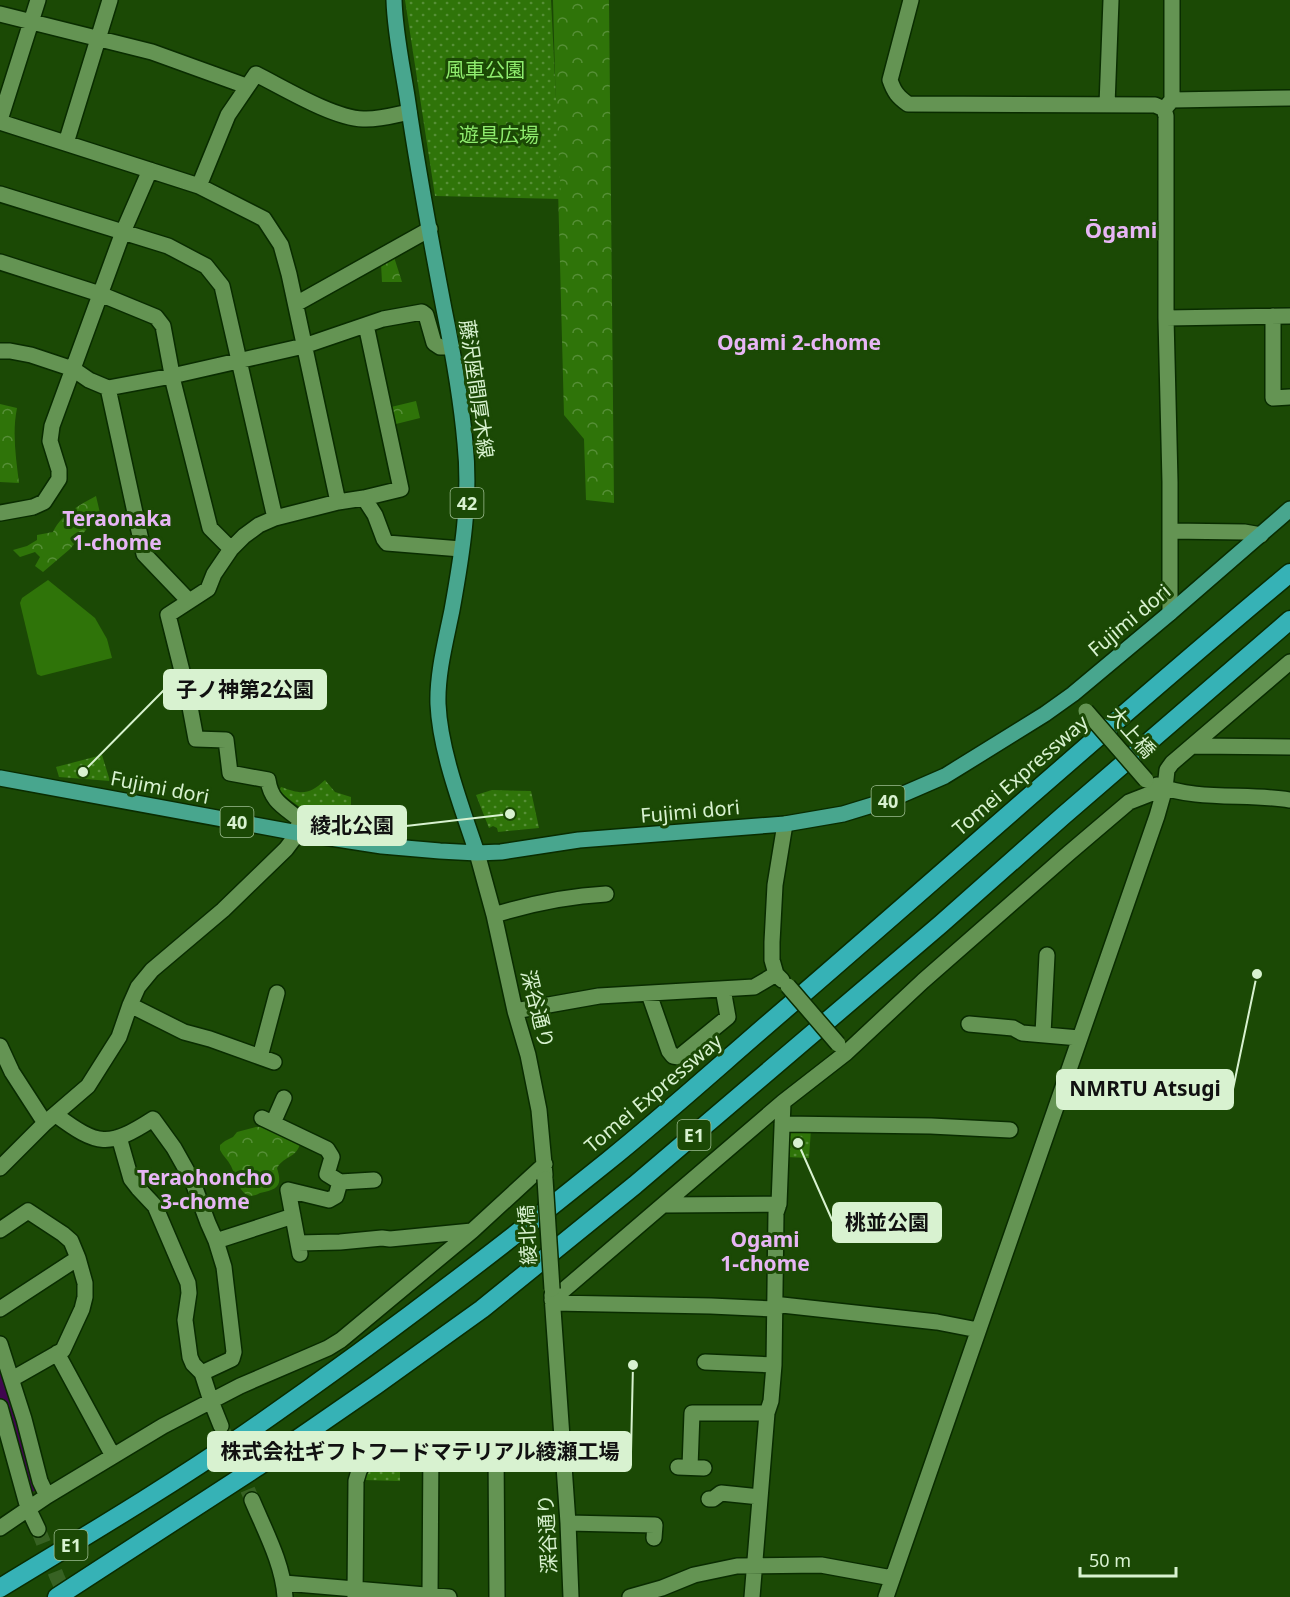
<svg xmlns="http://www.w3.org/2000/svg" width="1290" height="1597" viewBox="0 0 1290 1597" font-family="'Noto Sans','Noto Sans JP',sans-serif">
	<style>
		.grass { fill: #2f7409 }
		.forest { fill: url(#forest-crowns) }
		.park { fill: url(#park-dots) }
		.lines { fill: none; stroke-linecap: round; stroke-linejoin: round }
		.river { stroke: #40074f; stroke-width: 22 }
		.minor-tunnel { stroke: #376223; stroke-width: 15; stroke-dasharray: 15 8; stroke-linecap: butt }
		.minor-casing { stroke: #092c00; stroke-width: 18 }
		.major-casing { stroke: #092c00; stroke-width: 18 }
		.highway-casing { stroke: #092c00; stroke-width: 21 }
		.minor { stroke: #649453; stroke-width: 15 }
		.major { stroke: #48a68e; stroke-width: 15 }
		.highway { stroke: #36b2b6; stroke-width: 18 }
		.minor-bridge-casing { stroke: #092c00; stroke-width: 18; stroke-linecap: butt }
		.minor-bridge { stroke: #649453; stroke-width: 15 }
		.labels { text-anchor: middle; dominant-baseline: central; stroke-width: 6; stroke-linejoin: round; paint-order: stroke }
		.shield { fill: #1b4905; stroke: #9fbf93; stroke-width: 1.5 }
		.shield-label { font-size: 18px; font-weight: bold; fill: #d8f2d0 }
		.park-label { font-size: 20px; fill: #8fec6e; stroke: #1b4905 }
		.street-label { font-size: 20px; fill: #d8f2d0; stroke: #1b4905 }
		.neighbourhood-label { font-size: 21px; font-weight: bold; fill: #e7b6f5; stroke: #1b4905 }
		.quarter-label { font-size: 22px; font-weight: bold; fill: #e7b6f5; stroke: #1b4905 }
		.leader { fill: none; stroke: #d8f2d0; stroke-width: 2 }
		.callout-dot { fill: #d8f2d0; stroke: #1b4905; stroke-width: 2 }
		.callout { fill: #d8f2d0; stroke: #d8f2d0; stroke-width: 2 }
		.callout-label { font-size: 21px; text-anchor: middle; font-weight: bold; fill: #111 }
	</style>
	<defs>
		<pattern id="forest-crowns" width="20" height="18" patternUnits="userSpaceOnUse" patternTransform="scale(1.5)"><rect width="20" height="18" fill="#2f7409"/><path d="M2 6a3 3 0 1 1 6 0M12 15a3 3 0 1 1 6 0" fill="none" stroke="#568f37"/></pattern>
		<pattern id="park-dots" width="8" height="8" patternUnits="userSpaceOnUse" patternTransform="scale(1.5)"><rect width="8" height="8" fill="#2f7409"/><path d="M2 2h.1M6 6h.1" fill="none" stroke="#568f37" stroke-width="1.8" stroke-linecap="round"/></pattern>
	</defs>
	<rect width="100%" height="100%" fill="#1b4905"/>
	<path class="grass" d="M48 580 95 618 107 639 112 658 41 676 37 674 20 603 22 598Z"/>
	<path class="forest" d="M553 0H609L614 503 586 500 584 439 564 415Z
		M394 257 402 282H382L381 264Z
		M416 401 420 418 396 424 391 407Z
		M0 404 17 408C12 433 16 458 19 483L0 482Z
		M96 496 100 513 70 549 43 572 35 566 40 557 35 552 20 557 13 550 27 546 37 540V535L53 532C61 514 80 505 96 496Z
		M256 1127H267L301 1142C295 1160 286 1154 277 1168 283 1187 277 1189 260 1193 256 1195 252 1197 247 1195 238 1190 235 1174 231 1166 228 1160 223 1156 220 1150V1145L225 1141 233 1137 237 1132Z"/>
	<path class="park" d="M405 0H551L561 199 435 196Z
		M102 755 110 781 59 777 56 767Z
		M325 780 335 792 351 797V804L347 819C314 817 304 812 279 791L281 787C301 794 308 796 325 780Z
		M492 790 531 791 539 828 498 832 497 828 493 826 489 828 476 795Z
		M787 1127 811 1129 809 1158 786 1157Z
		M400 1449V1481L363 1480C373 1459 379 1456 400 1449Z"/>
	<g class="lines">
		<path class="river" d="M0 1380 22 1453 28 1482"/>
		<path class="minor-tunnel" d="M221 1426 252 1500
			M38 1529 57 1577 66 1597"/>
		<defs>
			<path id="minor" d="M911 0 890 80C894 92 898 97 908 104L1155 105 1164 109 1166 116V318L1170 482V613
				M0 14 152 52 246 86
				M1172 100 1290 98
				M1107 105 1111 0
				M1166 107 1172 100V0
				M0 120 38 0
				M0 122 199 186 264 219 281 245 289 274 338 502
				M66 143 110 0
				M199 186 228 115 256 74C284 88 333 118 363 119 378 120 395 115 409 112
				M0 194 168 246 206 266 222 286 275 518
				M0 262 100 294 156 317 163 326 174 385 210 528 231 549
				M296 304 430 229
				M1273 316V398L1290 397
				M1166 318 1290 316
				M0 351H10L31 355 73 369 89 380 108 388 172 376 304 346 383 319 422 312 426 315 434 343 440 347H452
				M108 388 144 554 189 601
				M364 498 401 489 366 325
				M0 513 33 507 44 502 59 479V470L50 441 52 426 123 232 150 170
				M1170 531 1244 532 1261 535
				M1193 746 1290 747
				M1157 785C1196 801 1247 793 1290 800
				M477 853 494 915 515 1011 528 1055 539 1110 545 1175
				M494 915C530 904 568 896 606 894
				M782 980 776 974 772 960V942L775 885 785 824
				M649 994 669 1051 673 1056 679 1057 728 1017 723 989
				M130 1005 184 1032 210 1039 274 1062
				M515 1011 599 996 754 987 776 974
				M969 1024 1013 1028 1022 1033 1079 1038
				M1043 1034 1047 955
				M0 1046 12 1072 45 1123
				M260 1057 277 993
				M56 1115C98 1146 108 1148 153 1119L174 1148 192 1180 208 1223 216 1241 224 1267 234 1352 232 1359 202 1373 211 1401 221 1426
				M262 1118 327 1149 332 1157 327 1174 340 1182
				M273 1123 284 1098
				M782 1124 931 1126 1010 1130
				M119 1137 131 1179 138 1188 155 1206 188 1283 189 1293 185 1320 190 1357 193 1364 202 1373
				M0 1168 45 1123 88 1086 119 1037 130 1005 138 987 152 970 223 910 286 849 298 833 299 819C283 806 271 801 268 780L230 773 226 740 196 739 187 691 168 615 208 589 214 574 231 549 244 536 259 525 275 518 338 502 364 498 375 515 384 539 387 543 461 549
				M664 1205 779 1204
				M0 1230 28 1211 63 1234 71 1241 78 1258 85 1283V1297L82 1309 63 1350 12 1379
				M216 1241 293 1216
				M298 1243 340 1242 382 1238 390 1239 472 1231
				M300 1254 288 1190 329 1200 336 1196 340 1182 374 1180
				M552 1295 568 1523 571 1597
				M552 1300 783 1102 846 1053 923 981 1069 853 1129 802 1165 788
				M553 1303 711 1306 775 1309 782 1305 937 1322 978 1330
				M0 1309 78 1258
				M0 1344 24 1419 40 1481 47 1496
				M57 1353 113 1456
				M705 1362 774 1365
				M0 1407 28 1508 38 1529
				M678 1467 704 1468
				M690 1467 692 1413H767
				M709 1499H713L721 1493 760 1497
				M252 1500C265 1531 283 1564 285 1597
				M568 1523 655 1525 654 1538
				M0 1528 47 1496 163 1426 240 1386 328 1348 341 1340 472 1231 545 1164
				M284 1583 449 1597
				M355 1597 356 1481 359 1471 365 1460 379 1450 398 1443 496 1448 497 1597
				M430 1597 431 1444
				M630 1597 662 1588 694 1575 737 1566 821 1565 892 1578
				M752 1597 767 1413 771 1401 774 1365 776 1213 779 1204 783 1102
				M886 1597 1157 816 1165 788 1167 770 1172 763 1290 662"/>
			<path id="major" d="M394 0C395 35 403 69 408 103 418 172 431 241 444 309 453 353 461 398 465 443 471 499 462 555 452 610 446 640 437 673 438 704 440 751 462 808 477 853
				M0 778 298 833 382 846 440 851 477 853 501 852 579 840 785 824 843 814 892 799 945 776 1045 714 1073 694 1170 613 1290 509"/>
			<path id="highway" d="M0 1588C82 1538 165 1489 245 1434 369 1348 490 1256 608 1161 670 1111 729 1057 790 1005 957 861 1121 714 1290 573
				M57 1597 257 1467 376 1385 482 1309 635 1185 941 924 1063 816 1290 620"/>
		</defs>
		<use href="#minor" class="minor-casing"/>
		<use href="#major" class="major-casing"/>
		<use href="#highway" class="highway-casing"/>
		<use href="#minor" class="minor"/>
		<use href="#major" class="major"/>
		<use href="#highway" class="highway"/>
		<defs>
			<path id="minor-bridge" d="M1086 711 1146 780
				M788 986 838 1044
				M545 1179 552 1289"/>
		</defs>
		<use href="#minor-bridge" class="minor-bridge-casing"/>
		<use href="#minor-bridge" class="minor-bridge"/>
	</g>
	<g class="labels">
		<g class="shield">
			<rect x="450.5" y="488" width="33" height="30" rx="4.5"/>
			<rect x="871.5" y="786" width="33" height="30" rx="4.5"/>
			<rect x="220.5" y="807" width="33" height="30" rx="4.5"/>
			<rect x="677.5" y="1120" width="33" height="30" rx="4.5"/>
			<rect x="54.5" y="1530" width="33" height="30" rx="4.5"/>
		</g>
		<g class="shield-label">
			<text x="467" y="503">42</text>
			<text x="888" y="801">40</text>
			<text x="237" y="822">40</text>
			<text x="694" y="1135">E1</text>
			<text x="71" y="1545">E1</text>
		</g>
		<g class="park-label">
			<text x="485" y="69">風車公園</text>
			<text x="499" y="134">遊具広場</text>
		</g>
		<g class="street-label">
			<text transform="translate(477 389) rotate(82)">藤沢座間厚木線</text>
			<text transform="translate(1129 620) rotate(-40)">Fujimi dori</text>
			<text transform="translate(1132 732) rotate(49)">大上橋</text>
			<text transform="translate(1020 775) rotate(-41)">Tomei Expressway</text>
			<text transform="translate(160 787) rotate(11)">Fujimi dori</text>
			<text transform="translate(690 811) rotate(-5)">Fujimi dori</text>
			<text transform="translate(538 1009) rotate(76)">深谷通り</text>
			<text transform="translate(653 1093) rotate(-40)">Tomei Expressway</text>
			<text transform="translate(527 1235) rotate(-93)">綾北橋</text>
			<text transform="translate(547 1534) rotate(-93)">深谷通り</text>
		</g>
		<g class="neighbourhood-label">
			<text x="799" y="342">Ogami 2-chome</text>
			<text x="117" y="518">Teraonaka<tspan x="117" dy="24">1-chome</tspan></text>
			<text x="205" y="1177">Teraohoncho<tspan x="205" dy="24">3-chome</tspan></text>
			<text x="765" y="1239">Ogami<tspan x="765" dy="24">1-chome</tspan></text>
		</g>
		<g class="quarter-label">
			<text x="1121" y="229">Ōgami</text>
		</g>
	</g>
	<path class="leader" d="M83 772L164 690M510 814L406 826M1257 974L1233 1089M798 1143L833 1222M633 1365L631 1452"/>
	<g class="callout-dot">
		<circle cx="83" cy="772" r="6"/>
		<circle cx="510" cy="814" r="6"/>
		<circle cx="1257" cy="974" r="6"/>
		<circle cx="798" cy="1143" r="6"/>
		<circle cx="633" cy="1365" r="6"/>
	</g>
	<g class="callout">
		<rect x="164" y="670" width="162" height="39" rx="6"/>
		<rect x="298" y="806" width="108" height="39" rx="6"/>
		<rect x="1057" y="1070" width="176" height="39" rx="6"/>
		<rect x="833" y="1203" width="108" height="39" rx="6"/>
		<rect x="208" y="1432" width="423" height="39" rx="6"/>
	</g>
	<g class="callout-label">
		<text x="245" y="697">子ノ神第2公園</text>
		<text x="352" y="833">綾北公園</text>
		<text x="1145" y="1096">NMRTU Atsugi</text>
		<text x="887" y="1230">桃並公園</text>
		<text x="420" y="1459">株式会社ギフトフードマテリアル綾瀬工場</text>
	</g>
	<path d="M1080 1567v9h96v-9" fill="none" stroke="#d8f2d0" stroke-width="3"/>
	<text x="1089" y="1567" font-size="18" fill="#d8f2d0" stroke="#1b4905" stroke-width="4.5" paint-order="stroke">50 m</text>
</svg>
